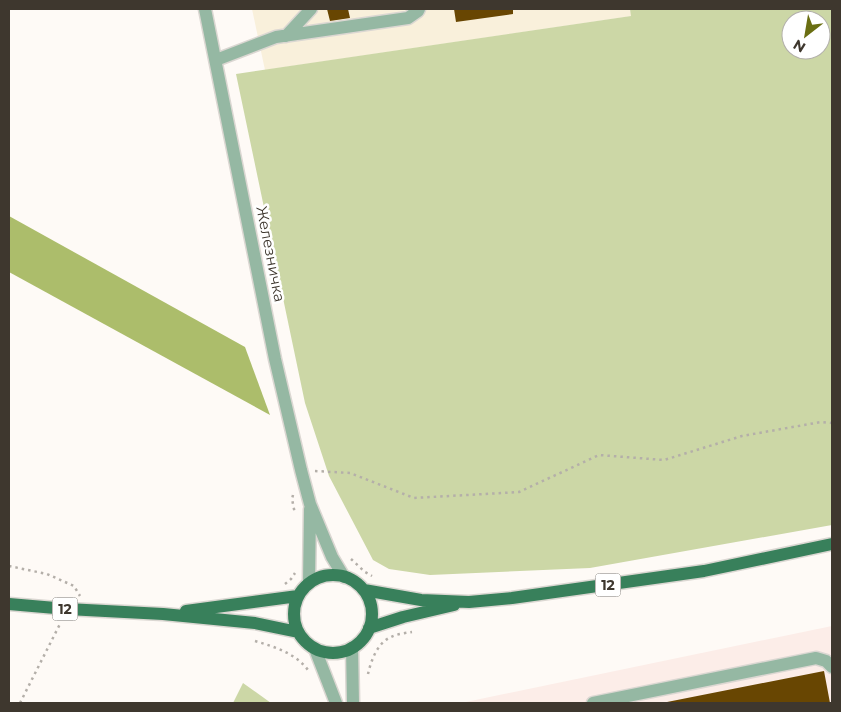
<svg xmlns="http://www.w3.org/2000/svg" width="841" height="712" viewBox="0 0 841 712" font-family="Montserrat,sans-serif">
	<style>
		.commercial { fill: #f9f0db }
		.industrial { fill: #fcede8 }
		.green { fill: #ccd7a6; fill-rule: evenodd }
		.forest { fill: #acbd6b }
		.building { fill: #684602 }
		.lines { fill: none; stroke-linecap: round; stroke-linejoin: round }
		.minor-casing { stroke: #dbd7d2; stroke-width: 15 }
		.major-casing { stroke: #dbd7d2; stroke-width: 15 }
		.path { stroke: #b4afa9; stroke-width: 2.5; stroke-dasharray: 2.5 4; stroke-linecap: butt }
		.minor { stroke: #95b8a3; stroke-width: 12 }
		.major { stroke: #38805b; stroke-width: 12 }
		.labels { text-anchor: middle; dominant-baseline: central; stroke-width: 5; stroke-linejoin: round; paint-order: stroke }
		.shield { fill: #fff; stroke: #78736d; stroke-width: 1 }
		.shield-label { font-size: 14px; font-weight: bold; fill: #3e372e }
		.street-label { font-size: 15px; fill: #3e372e; stroke: #fff }
	</style>
	<rect width="100%" height="100%" fill="#fefaf6"/>
	<path class="commercial" d="M252 9H630L632 16 265 70Z"/>
	<path class="industrial" d="M832 626V703H461Z"/>
	<path class="green" d="M630 9H832V525L590 568 430 575 389 569 373 560 329 476 305 403 236 74 631 16ZM791 20H821V50H791Z
		M243 683 271 703H233Z"/>
	<path class="forest" d="M9 216 245 347 270 415 9 272Z"/>
	<path class="building" d="M327 9H348L350 18 330 21Z
		M454 9H513V14L456 22Z
		M824 671 830 703H667V702Z"/>
	<g class="lines">
		<defs>
			<path id="minor" d="M205 9 275 359 301 470 310 504 332 557 344 577
				M286 36 311 9
				M216 60 276 37 408 18 418 11 419 9
				M309 583 310 509
				M352 648 353 703
				M315 649 336 703
				M593 703 816 658 826 661 832 667"/>
			<path id="major" d="M294 614a39 39 0 1 1 78 0a39 39 0 1 1-78 0Z
				M364 590 421 600 469 602 512 598 704 571 832 544
				M9 604 67 609 163 614 255 623 298 632
				M186 611 298 596
				M369 628 403 617 454 605"/>
		</defs>
		<use href="#minor" class="minor-casing"/>
		<use href="#major" class="major-casing"/>
		<path class="path" d="M315 471 350 473 414 498 519 492 599 455 664 460 742 436 821 422 832 423
			M293 495 292 499 295 514
			M351 559 365 572 372 576
			M9 566 47 574 74 586 80 596
			M285 584 291 579 295 573
			M255 641C275 647 295 653 308 670
			M368 674C371 661 377 643 391 637 397 634 405 633 412 632
			M20 703 61 622"/>
		<use href="#minor" class="minor"/>
		<use href="#major" class="major"/>
	</g>
	<g class="labels">
		<g class="shield">
			<rect x="595.5" y="573.5" width="25" height="23" rx="4"/>
			<rect x="52.5" y="597.5" width="25" height="23" rx="4"/>
		</g>
		<g class="shield-label">
			<text x="608" y="585">12</text>
			<text x="65" y="609">12</text>
		</g>
		<g class="street-label">
			<text transform="translate(271 254) rotate(79)">Железничка</text>
		</g>
	</g>
	<rect width="841" height="712" fill="none" stroke="#3e372e" stroke-width="20"/>
	<g transform="translate(806 35) rotate(211)"><circle r="24" fill="#ffffff" stroke="#b2afab"/>
	<path d="M0-4L9 19L0 12L-9 19Z" fill="#6a6e12"/>
	<text y="-8" font-size="14" font-weight="bold" text-anchor="middle" fill="#3e372e">N</text>
	</g>
</svg>
